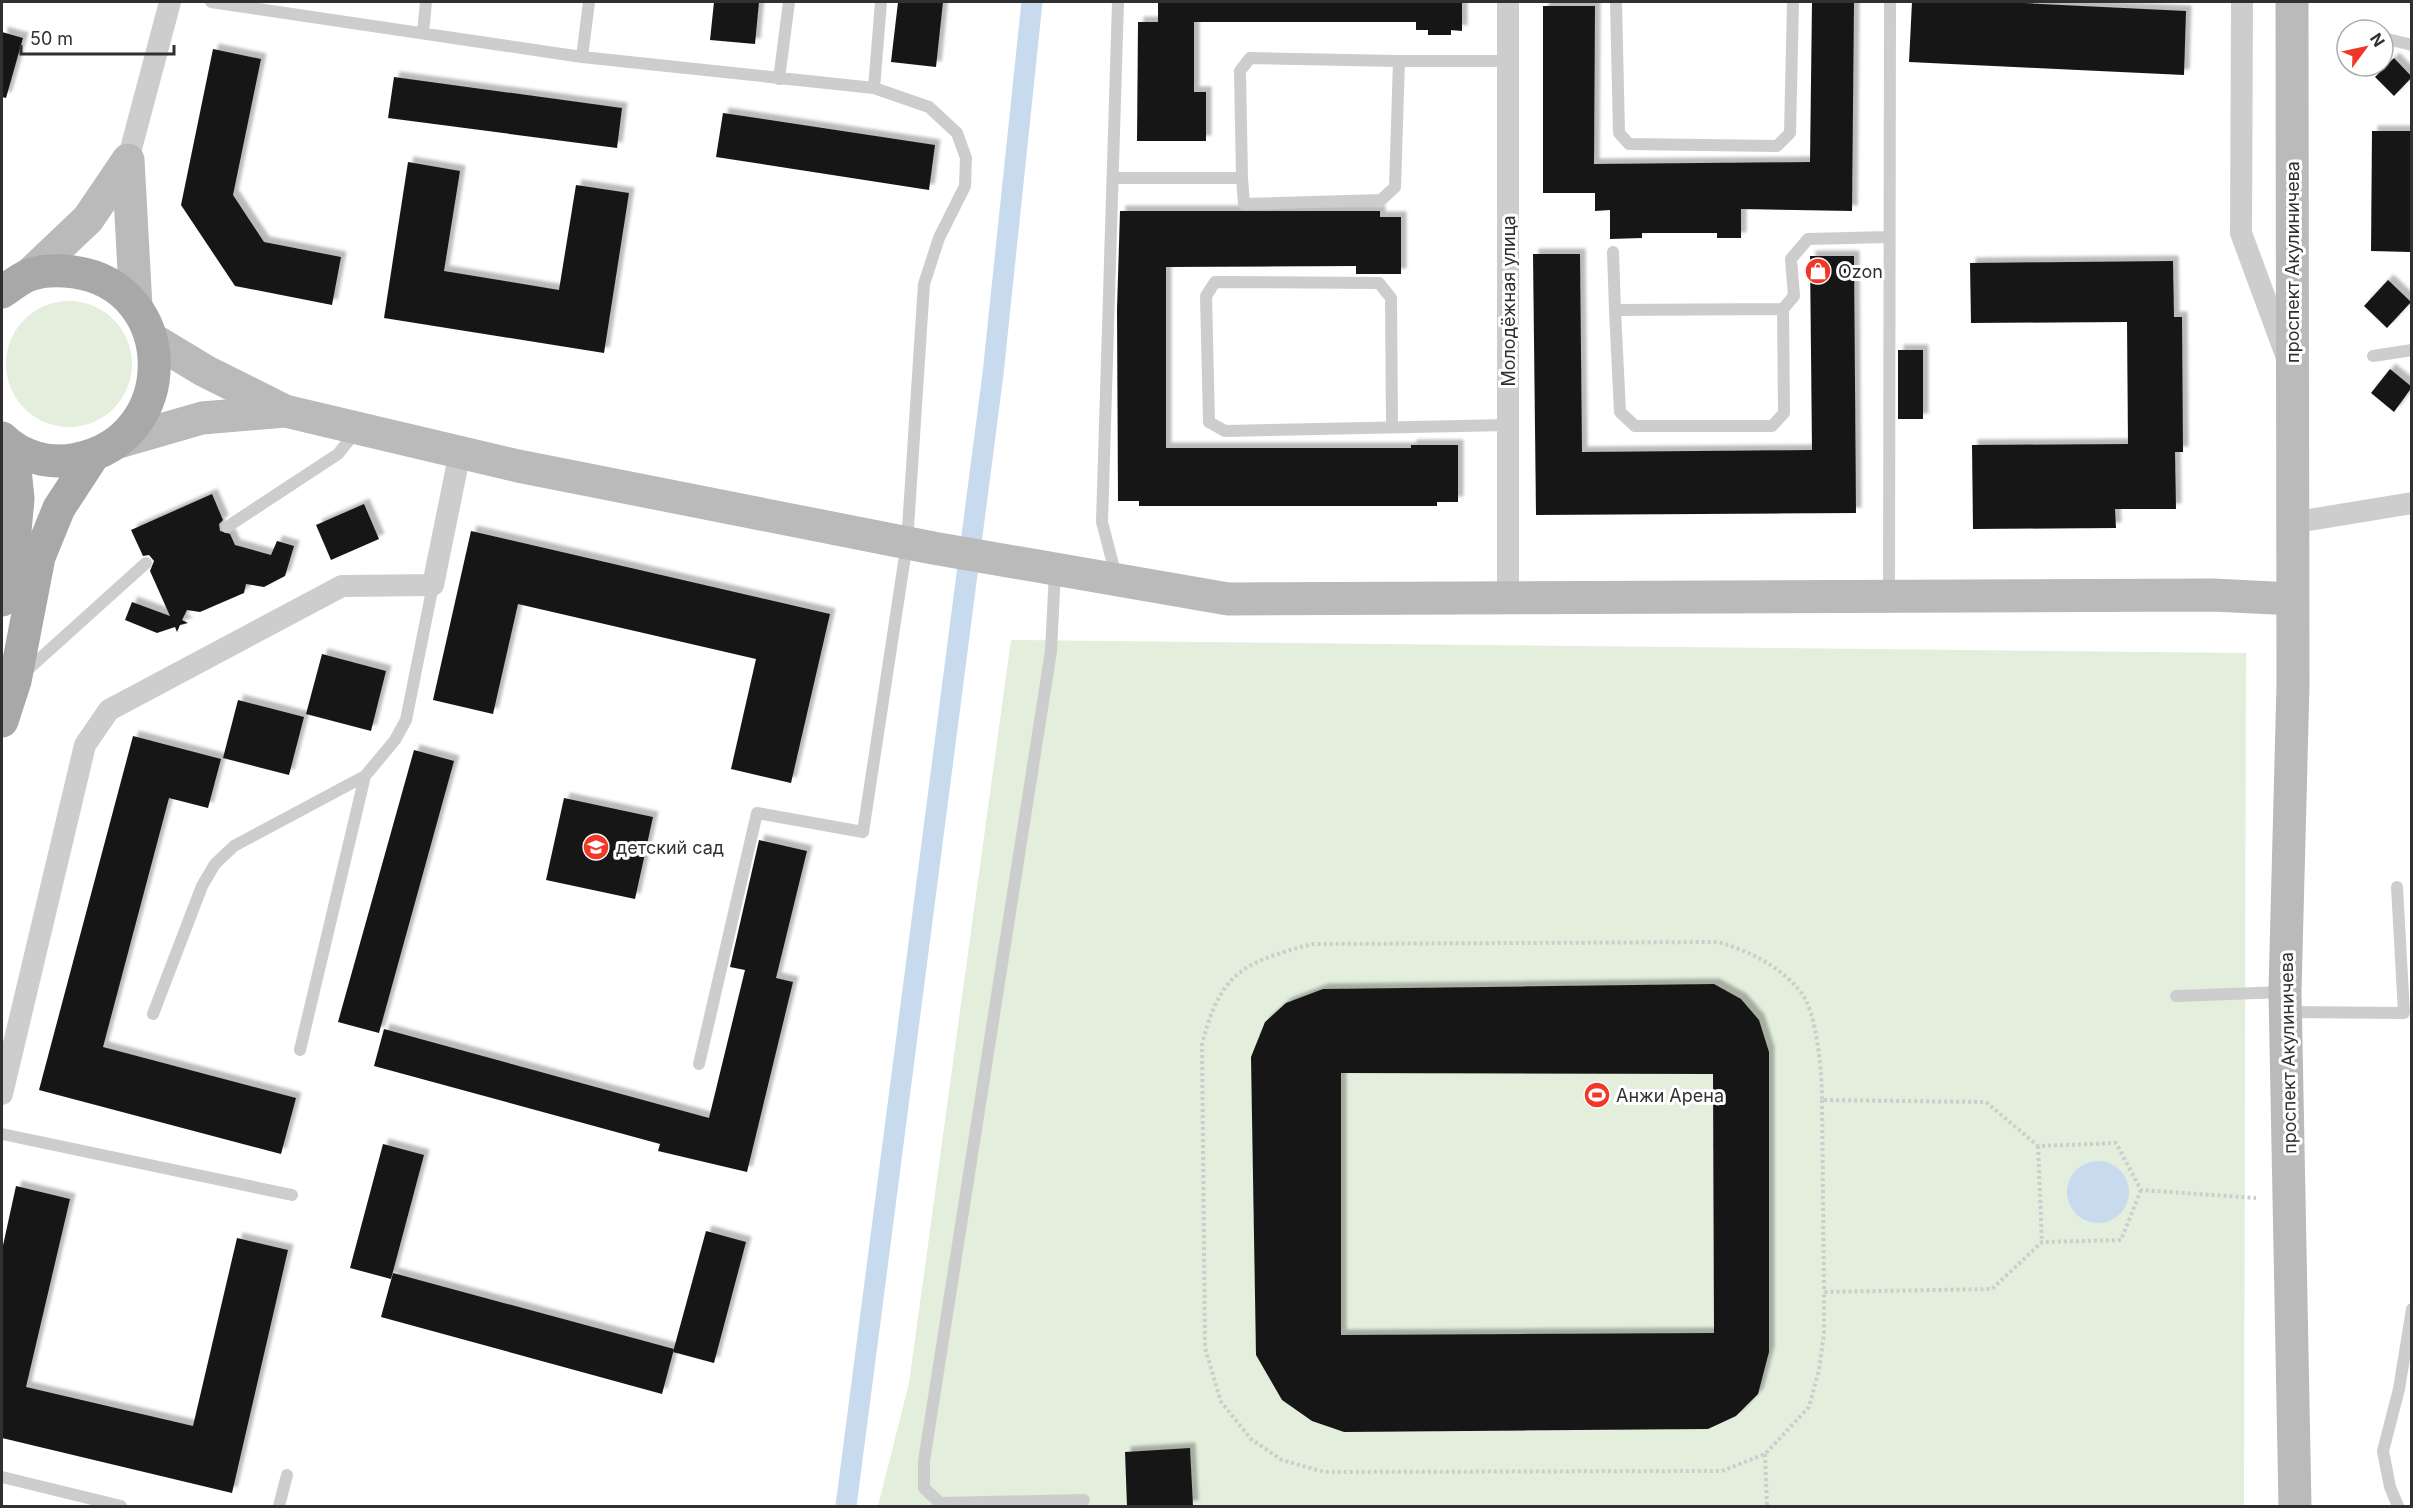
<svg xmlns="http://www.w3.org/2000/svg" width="2413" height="1508" viewBox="0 0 2413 1508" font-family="Inter,sans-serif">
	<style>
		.green { fill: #e3eedd }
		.water { fill: #c8daee }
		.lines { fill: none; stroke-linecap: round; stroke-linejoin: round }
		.canal { stroke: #c8daee; stroke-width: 21 }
		.building { fill: #171717; fill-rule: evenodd; filter: url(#shadow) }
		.path { stroke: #cdcdcd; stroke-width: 4; stroke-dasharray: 3 3; stroke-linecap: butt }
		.lane { stroke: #cdcdcd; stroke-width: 12 }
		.street { stroke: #cdcdcd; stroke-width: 22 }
		.secondary { stroke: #bababa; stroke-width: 33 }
		.primary { stroke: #a8a8a8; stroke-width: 33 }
		.labels { text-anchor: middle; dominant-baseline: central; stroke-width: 6; stroke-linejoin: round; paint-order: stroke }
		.street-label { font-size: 18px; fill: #303030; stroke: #fff }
		.poi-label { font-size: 18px; fill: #303030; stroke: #fff; text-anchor: start }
	</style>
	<defs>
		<filter id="shadow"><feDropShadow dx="5.5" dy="-5.5" stdDeviation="1.5" flood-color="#0004"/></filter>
	</defs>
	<rect width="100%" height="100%" fill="#fff"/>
	<path class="green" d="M6 364a63 63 0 1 1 126 0a63 63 0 1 1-126 0Z
		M1011 640 2246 653 2244 1506H878L909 1383Z"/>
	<path class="water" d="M2067 1192a31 31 0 1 1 62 0a31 31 0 1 1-62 0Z"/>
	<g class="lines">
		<path class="canal" d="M846 1506 993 374 1032 2"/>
	</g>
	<path class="building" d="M714 2H759L755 44 710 40Z
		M898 2H943L936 67 891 62Z
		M1158 2H1462V31L1451 30V35H1428V30H1416V22H1194V92H1206V141H1137L1138 22H1158Z
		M1812 2H1854L1852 211 1741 209V238H1717V233H1642V238L1610 239V210L1595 211V193H1543V6H1595L1594 164 1810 162Z
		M1912 2H2002L2186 11 2184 75 1909 62Z
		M2 32 23 38 6 98 2 97Z
		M213 49 261 59 233 195 264 242 341 257 332 305 235 286 181 205Z
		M2394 58 2412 77 2394 96 2375 77Z
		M394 77 622 108 617 148 388 118Z
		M723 113 935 145 929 190 716 157Z
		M2372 131H2411L2410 252 2371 251Z
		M408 162 460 171 444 271 559 290 576 185 629 193 604 353 384 318Z
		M1120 211H1380V217H1401V274H1356V266L1166 267V448H1411V445H1458V502H1437V506H1139V501H1118L1117 310Z
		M1533 254H1580L1582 452 1812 450 1810 256H1854L1856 513 1536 515Z
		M2173 261 2174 317H2182L2183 452H2175L2176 509H2115L2116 528 1973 529 1972 445 2128 444 2127 322 1971 323 1970 263Z
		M2388 280 2411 302 2387 328 2364 306Z
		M1898 350H1923V419H1898Z
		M2390 369 2412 387 2394 412 2371 393Z
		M212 494 223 520 219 524 220 531 230 534 235 545 271 555 277 541 294 546 285 576 264 587 246 584 244 593 200 612 187 610 182 620 188 623 180 625 177 632 175 627 157 633 125 620 132 602 170 616 150 571 154 561 149 555 143 556 131 530Z
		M364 504 379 539 331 560 316 525Z
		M471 531 830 614 791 783 731 769 756 659 518 604 493 714 433 700Z
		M322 654 386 671 371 731 306 714Z
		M238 700 304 717 289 775 223 758Z
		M133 736 221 759 208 808 169 798 103 1047 296 1098 281 1154 39 1090Z
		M414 750 454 761 379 1033 338 1022Z
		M564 798 653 817 635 899 546 880Z
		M759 840 807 851 776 978 793 982 747 1172 658 1151 660 1144 374 1066 384 1029 709 1118 745 970 730 967Z
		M1714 984 1741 999 1759 1020 1769 1052V1352L1758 1394 1736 1416 1708 1429 1344 1432 1312 1421 1282 1400 1256 1355 1251 1057 1265 1022 1286 1003 1323 989ZM1341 1073 1713 1074 1714 1333 1341 1335Z
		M383 1144 424 1155 391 1279 350 1268Z
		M16 1186 70 1199 26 1387 193 1426 237 1238 288 1250 232 1493 2 1438V1250Z
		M706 1231 746 1242 714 1363 673 1352Z
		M393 1273 674 1349 662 1394 381 1317Z
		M1190 1448 1193 1506H1127L1125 1452Z"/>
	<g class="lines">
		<path class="path" d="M1822 1100 1824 1292
			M2038 1146 2042 1242
			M2141 1190 2121 1240 2042 1242 1992 1289 1824 1292V1333L1819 1370 1809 1407 1765 1454 1722 1471 1324 1472 1282 1460 1251 1439 1221 1402 1205 1348 1202 1044C1221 972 1242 963 1312 944L1718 942C1749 951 1778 965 1800 991 1817 1010 1822 1074 1822 1100L1986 1102 2038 1146 2116 1143 2141 1190 2256 1198
			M1765 1454 1767 1506"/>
		<path class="lane" d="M211 2 582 57 874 88 929 107 957 133 966 158 965 186 939 238 924 284 907 543 863 832 757 813 699 1064
			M1616 2 1619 133 1629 144 1777 146 1790 133 1793 2
			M423 33 426 2
			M2383 38 2412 45
			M582 57 589 2
			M1399 61H1508
			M779 79 789 2
			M874 88 881 2
			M1113 178H1242L1240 71 1250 58 1399 61 1395 187 1381 200 1244 204 1242 178
			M1613 252 1615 310
			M1783 309 1784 413 1772 426H1635L1620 412 1615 310 1783 309 1794 296 1791 259 1808 239 1889 237
			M2373 356 2412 350
			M1392 427 1391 298 1379 283 1215 282 1206 296 1209 422 1225 431 1508 425
			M227 527 338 454 357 430
			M1055 571 1051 651 924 1461V1488L940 1503 1084 1500
			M1116 576 1102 522 1118 2
			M1889 596 1890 2
			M25 672 146 563
			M2176 996 2284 992
			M2287 1012 2404 1013 2397 887
			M153 1014 202 886 215 864 234 846 365 776 395 740 406 720 433 585
			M300 1050 365 776
			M2 1134 292 1195
			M2 1477 121 1506
			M279 1506 287 1475
			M2398 1506 2390 1487 2383 1451 2399 1389 2412 1309"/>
		<path class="street" d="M2242 2 2241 233 2286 355
			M128 160 170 2
			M2291 523 2412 503
			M1508 600V2
			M2 1094 85 745 109 710 342 586 433 585 460 452"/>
		<path class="secondary" d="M2292 2 2293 685 2285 991 2295 1506
			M128 160 136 307
			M29 275 88 219 128 160
			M152 339 205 371 285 411 518 466 933 548 1228 599 2213 595 2292 599
			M119 442 202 418 285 411"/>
		<path class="primary" d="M2 292C10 287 19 279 29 275 43 270 60 270 74 272 180 287 181 439 77 459 50 465 21 457 2 438
			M2 600 13 552 18 499 13 449
			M2 721 15 681 39 557 59 508 93 456"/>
	</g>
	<defs>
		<symbol id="shop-disc" viewBox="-11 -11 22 22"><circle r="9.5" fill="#f03728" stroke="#fff"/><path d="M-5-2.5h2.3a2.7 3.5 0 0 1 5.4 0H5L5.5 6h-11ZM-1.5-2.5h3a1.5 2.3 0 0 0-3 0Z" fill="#fff"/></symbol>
		<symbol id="school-disc" viewBox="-11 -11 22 22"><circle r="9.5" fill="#f03728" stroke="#fff"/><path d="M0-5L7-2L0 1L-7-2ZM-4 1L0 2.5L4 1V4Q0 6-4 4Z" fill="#fff"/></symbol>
		<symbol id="stadium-disc" viewBox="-11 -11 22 22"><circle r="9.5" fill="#f03728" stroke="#fff"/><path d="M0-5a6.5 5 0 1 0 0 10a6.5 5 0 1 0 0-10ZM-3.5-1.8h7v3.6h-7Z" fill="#fff"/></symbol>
	</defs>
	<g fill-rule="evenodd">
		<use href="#shop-disc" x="1803" y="256" width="30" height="30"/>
		<use href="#school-disc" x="581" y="832" width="30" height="30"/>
		<use href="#stadium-disc" x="1582" y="1080" width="30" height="30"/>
	</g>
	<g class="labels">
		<g class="street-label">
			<text transform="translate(2292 262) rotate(-90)">проспект Акулиничева</text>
			<text transform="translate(1508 301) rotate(-90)">Молодёжная улица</text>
			<text transform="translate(2288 1053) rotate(-91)">проспект Акулиничева</text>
		</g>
		<g class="poi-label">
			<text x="1838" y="271">Ozon</text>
			<text x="616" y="847">детский сад</text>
			<text x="1616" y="1095">Анжи Арена</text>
		</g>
	</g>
	<rect width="2413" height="1508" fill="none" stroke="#303030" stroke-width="6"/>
	<g transform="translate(2365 48) rotate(57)"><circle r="28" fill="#ffffff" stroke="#acacac" stroke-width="1.5"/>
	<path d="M0-4.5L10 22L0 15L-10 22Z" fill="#f03728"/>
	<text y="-9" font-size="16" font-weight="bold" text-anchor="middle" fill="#303030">N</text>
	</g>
	<path d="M21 45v9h153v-9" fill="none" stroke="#303030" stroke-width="3"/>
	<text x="30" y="45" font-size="18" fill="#303030" stroke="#ffffff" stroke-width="4.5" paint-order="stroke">50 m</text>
</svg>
